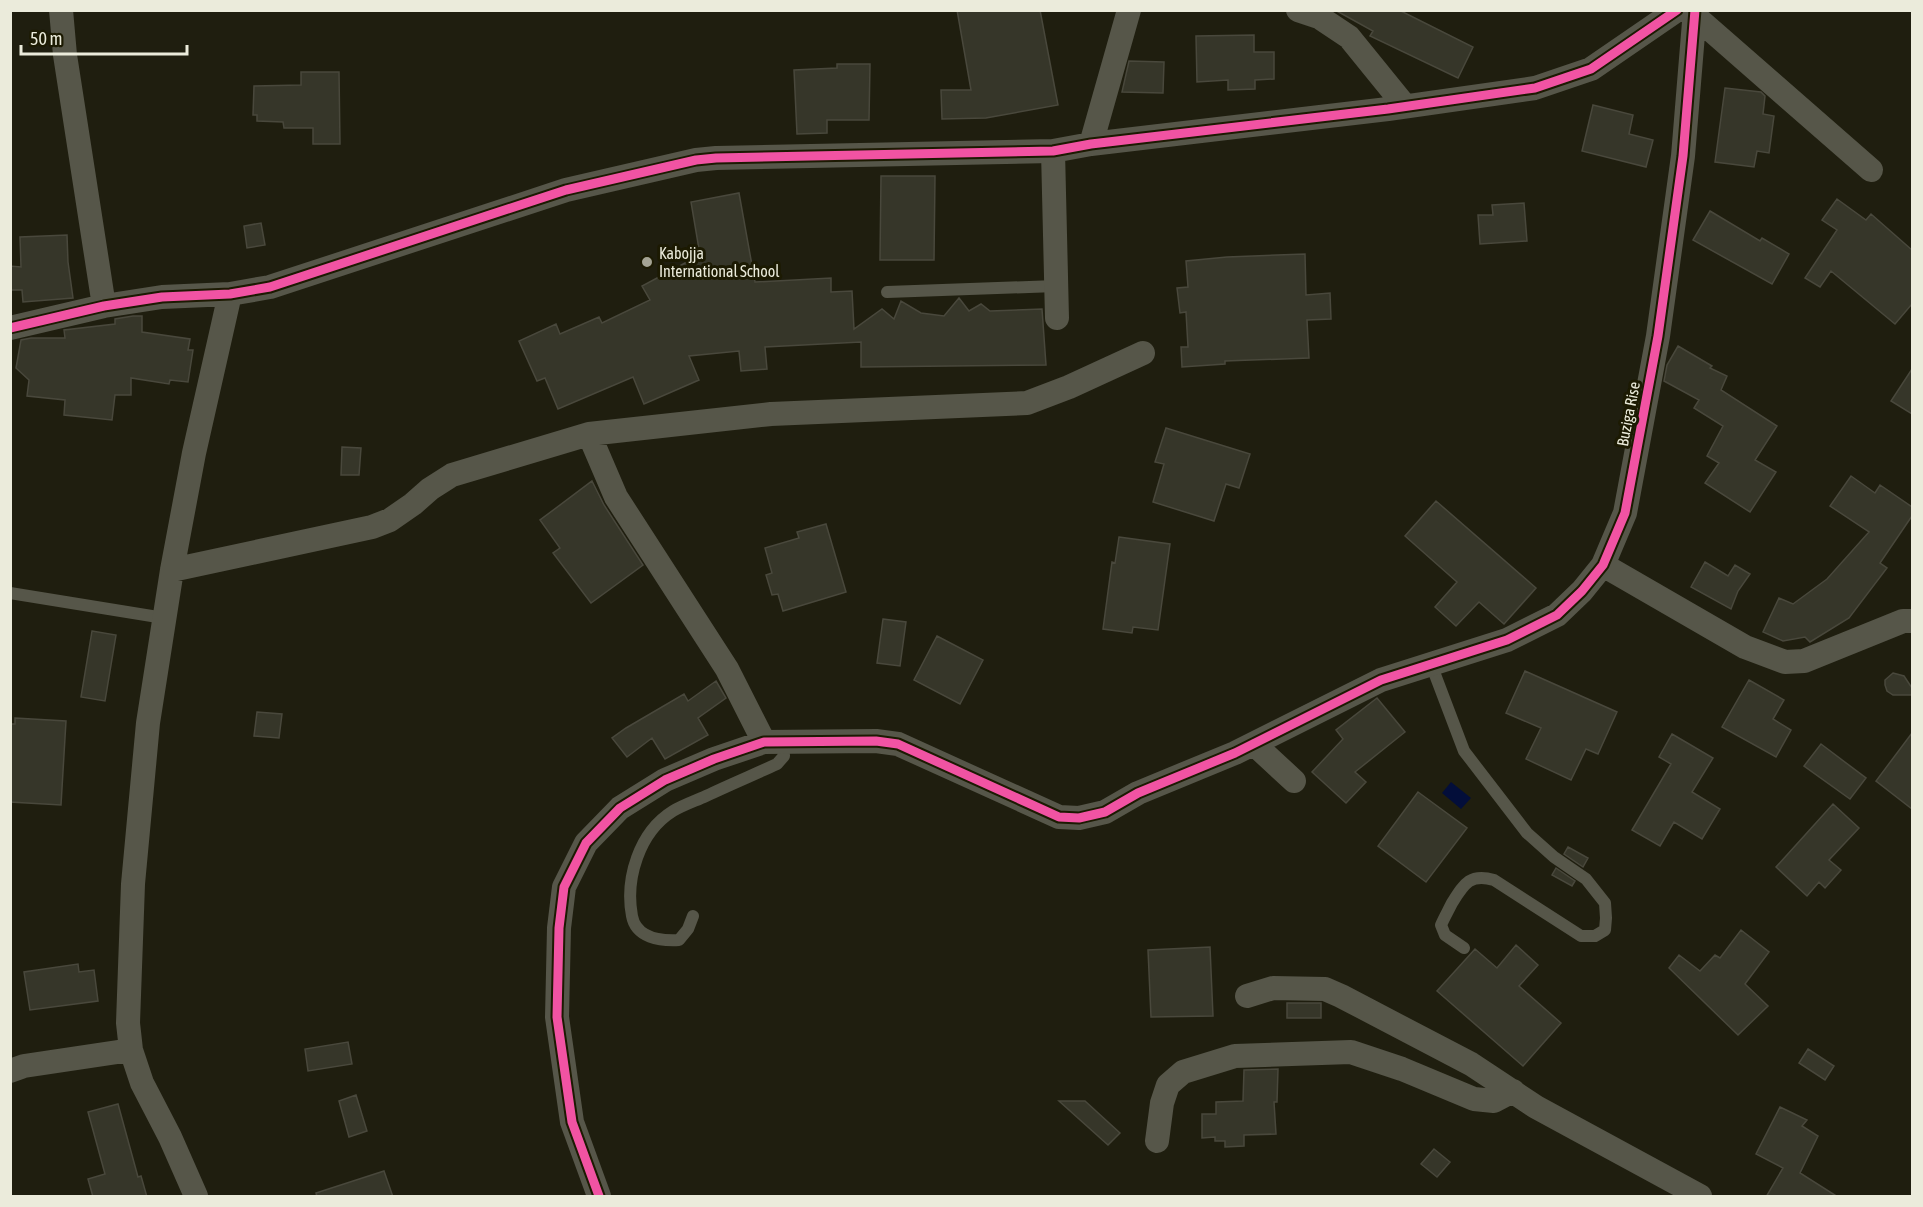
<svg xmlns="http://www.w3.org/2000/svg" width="1923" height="1207" viewBox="0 0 1923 1207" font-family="'Asap Condensed',sans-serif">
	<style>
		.water { fill: #030e3a }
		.building { fill: #363629; stroke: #49483c; stroke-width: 1.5 }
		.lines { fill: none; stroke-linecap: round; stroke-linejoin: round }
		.lane { stroke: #565649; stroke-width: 12 }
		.street { stroke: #565649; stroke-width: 24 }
		.cycleway-casing { stroke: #1c1a02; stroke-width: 13 }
		.cycleway { stroke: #f153a3; stroke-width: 9 }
		.poi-dot { fill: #a4a394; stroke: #1c1a02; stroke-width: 2 }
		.labels { text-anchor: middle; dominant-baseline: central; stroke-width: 6; stroke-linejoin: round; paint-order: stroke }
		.poi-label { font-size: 16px; fill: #ebebdb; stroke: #1c1a02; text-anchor: start }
		.street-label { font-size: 16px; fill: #ebebdb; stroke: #1c1a02 }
	</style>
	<rect width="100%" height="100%" fill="#1f1e0f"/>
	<path class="water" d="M1451 782 1471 798 1461 809 1442 793Z"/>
	<path class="building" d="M957 10H1040L1058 105 986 118 942 119 941 90H971Z
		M1335 10H1399L1473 47 1458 78 1370 36 1373 31Z
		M1254 35V52H1274V79L1255 80V89L1228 90V80L1197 82 1196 36Z
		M1129 61 1164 62 1163 93 1122 92Z
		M837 64H870L869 120H827V133L797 134 794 70 837 68Z
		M301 72H339L340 144H313V128H284L283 122 257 121V115H253L254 86 301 85Z
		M1725 88 1761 92 1765 96 1763 114 1774 116 1769 153 1757 151 1754 167 1715 162Z
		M1593 105 1633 115 1629 134 1653 140 1646 167 1582 151Z
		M881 176H935L934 260H880Z
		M739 193 755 282 831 278V292L852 291 854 329 882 309 894 319 901 301 921 313 944 316 959 298 969 311 981 304 990 311 1042 309 1046 365 861 367V342L765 347 767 369 741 371 739 351 689 356 699 380 644 404 633 377 558 409 545 378 537 381 519 341 556 324 560 334 599 317 602 323 650 300 642 286 700 255 691 202Z
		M1837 199 1866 220 1871 214 1912 250V304L1895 324 1831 271 1820 287 1805 278 1837 230 1822 220Z
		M1524 203 1527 241 1480 244 1478 215H1493L1492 205Z
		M1710 211 1760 241 1762 238 1789 254 1772 284 1693 240Z
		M261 223 265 245 247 248 244 226Z
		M67 235 68 262 73 298 23 302 22 290H10V266L21 267 20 237Z
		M1305 254 1306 295 1330 293 1331 319 1307 320 1309 358 1225 361V364L1182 367 1181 347H1188L1186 312 1180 313 1177 288 1188 287 1186 261 1227 257Z
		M133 316H142V332L190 339 188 350H193L188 382 170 380 169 384 131 378V395H115L112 420 64 415 65 400 27 396 29 380 16 368 21 340 31 338H65L64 330 115 324V319Z
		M1678 346 1712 366 1710 368 1727 376 1721 390 1777 426 1755 460 1776 472 1750 512 1705 483 1719 463 1707 456 1723 426 1694 408 1699 400 1664 381 1667 365Z
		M1912 369V414L1891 401Z
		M1166 428 1250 454 1239 488 1226 484 1214 521 1153 502 1164 464 1155 462Z
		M342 447 361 448 359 475H341Z
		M1851 476 1875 493 1880 485 1912 507V516L1880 563 1887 568 1849 618 1810 642 1805 637 1783 641 1763 632 1779 598 1793 604 1827 579 1869 532 1830 506Z
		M592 481 604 505 643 565 591 603 553 553 560 548 540 520Z
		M1436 501 1536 588 1504 624 1479 602 1456 626 1435 607 1457 582 1405 536Z
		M826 524 846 592 783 611 778 594 772 595 766 575 772 573 765 548 799 538 797 532Z
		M1119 537 1170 544 1158 630 1133 627 1132 633 1103 629 1112 562 1115 563Z
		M1705 562 1728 576 1735 565 1750 574 1738 591 1731 609 1691 587Z
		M883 619 906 622 900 666 877 663Z
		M92 631 116 635 105 701 81 697Z
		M937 636 983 660 960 704 914 680Z
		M1525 671 1617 712 1598 754 1586 749 1571 780 1526 759 1541 728 1506 713Z
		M1893 673 1904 676 1912 688V695H1893L1887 691 1885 685V680Z
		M1749 680 1784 700 1773 719 1791 730 1776 757 1722 727Z
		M716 681 726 698 698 718 708 735 665 759 652 738 627 757 612 738 626 728 684 694 688 701Z
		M1377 698 1405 732 1355 772 1366 782 1346 803 1312 772 1343 739 1336 730Z
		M257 712 282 714 279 738 254 736Z
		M15 718 66 721 61 805 10 802V724H15Z
		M1912 733V809L1876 781Z
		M1672 734 1713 758 1692 792 1720 809 1702 839 1674 822 1660 846 1632 830 1671 764 1659 757Z
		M1821 744 1866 778 1850 799 1804 766Z
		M1418 792 1467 828 1426 882 1378 846Z
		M1833 804 1859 828 1829 860 1841 870 1825 888 1819 882 1807 896 1776 867Z
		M1568 847 1588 858 1583 867 1564 854Z
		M1556 868 1575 881 1572 886 1552 875Z
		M1741 930 1769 952 1745 984 1768 1006 1738 1035 1669 968 1679 955 1700 971 1715 955 1720 958Z
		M1516 945 1538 965 1519 986 1561 1023 1523 1066 1437 991 1475 949 1497 968Z
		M1210 947 1213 1016 1151 1017 1148 950Z
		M78 964 79 972 94 970 98 1001 30 1010 24 972Z
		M1287 1003H1321V1018H1287Z
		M348 1042 352 1064 308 1071 305 1049Z
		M1808 1049 1834 1066 1825 1080 1799 1063Z
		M1278 1069 1277 1102H1274L1276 1134 1244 1135V1146L1225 1147V1141H1215V1137L1202 1138V1114H1216V1102L1243 1101 1244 1070Z
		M356 1095 367 1131 349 1137 339 1101Z
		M1059 1101H1085L1120 1133 1108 1145Z
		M118 1104 138 1177 141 1176 147 1197H93L88 1179 105 1174 88 1112Z
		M1780 1107 1807 1120 1802 1126 1818 1136 1800 1173 1838 1197H1766L1783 1168 1756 1154Z
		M1434 1149 1450 1162 1437 1177 1421 1164Z
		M384 1171 393 1197H317L316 1193Z"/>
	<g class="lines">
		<path class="lane" d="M887 292 1056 286
			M10 593 164 618
			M1431 664 1464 751 1527 833 1554 857 1586 879 1605 903 1606 918 1605 930 1595 936H1581L1494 880C1470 873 1464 884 1452 903 1448 911 1444 918 1441 925L1445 935 1464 948
			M693 916 688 929 679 940C660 941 636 938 632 916 625 879 639 832 673 811 683 805 695 801 706 796 729 785 753 775 777 764L784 756 783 742"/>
		<path class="street" d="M61 10 65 55 104 306
			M1298 10 1319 17 1349 37 1405 106
			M1696 17 1871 170
			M1091 144 1129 10
			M1053 151 1057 318
			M10 328 104 306 162 297 230 294 270 287 566 190 696 160 716 158 1053 151 1091 144 1388 109 1535 88 1591 69 1677 10
			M589 434 616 497 727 669 764 742
			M1603 565 1745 647 1785 662 1804 661 1903 621H1912
			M172 570 372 527 390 520 413 504 430 489 452 475 589 434 771 414 1027 403 1069 387 1143 353
			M1254 744 1294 781
			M1247 996 1273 988 1325 989 1341 996 1471 1064 1536 1107 1700 1196
			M10 1071 24 1066 131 1050
			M1157 1141 1162 1103 1168 1085 1183 1072 1235 1056 1351 1052 1402 1069 1474 1099 1494 1101 1513 1091
			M196 1196 170 1137 142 1083 131 1050 128 1023 133 884 148 723 172 570 194 453 230 294
			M599 1196 572 1122 557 1017 559 928 564 887 586 843 620 808 665 780 714 759 764 742 876 741 898 744 1059 817 1079 818 1105 812 1138 793 1235 753 1381 680 1507 640 1557 615 1582 591 1603 565 1625 513 1658 336 1683 156 1695 10"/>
		<defs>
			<path id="cycleway" d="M10 328 104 306 162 297 230 294 270 287 566 190 696 160 716 158 1053 151 1091 144 1388 109 1535 88 1591 69 1677 10
				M599 1196 572 1122 557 1017 559 928 564 887 586 843 620 808 665 780 714 759 764 742 876 741 898 744 1059 817 1079 818 1105 812 1138 793 1235 753 1381 680 1507 640 1557 615 1582 591 1603 565 1625 513 1658 336 1683 156 1695 10"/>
		</defs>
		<use href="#cycleway" class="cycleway-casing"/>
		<use href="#cycleway" class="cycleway"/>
	</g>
	<circle class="poi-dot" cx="647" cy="262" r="6"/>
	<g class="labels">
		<g class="poi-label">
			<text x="659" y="253">Kabojja<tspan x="659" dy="18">International School</tspan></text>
		</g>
		<g class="street-label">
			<text transform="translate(1628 414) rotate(-79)">Buziga Rise</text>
		</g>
	</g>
	<rect width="1923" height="1207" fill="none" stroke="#ebebdb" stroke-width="24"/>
	<path d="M21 45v9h166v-9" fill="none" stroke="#ebebdb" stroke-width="3"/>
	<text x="30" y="45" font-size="18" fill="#ebebdb" stroke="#1c1a02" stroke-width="4.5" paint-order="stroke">50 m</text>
</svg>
